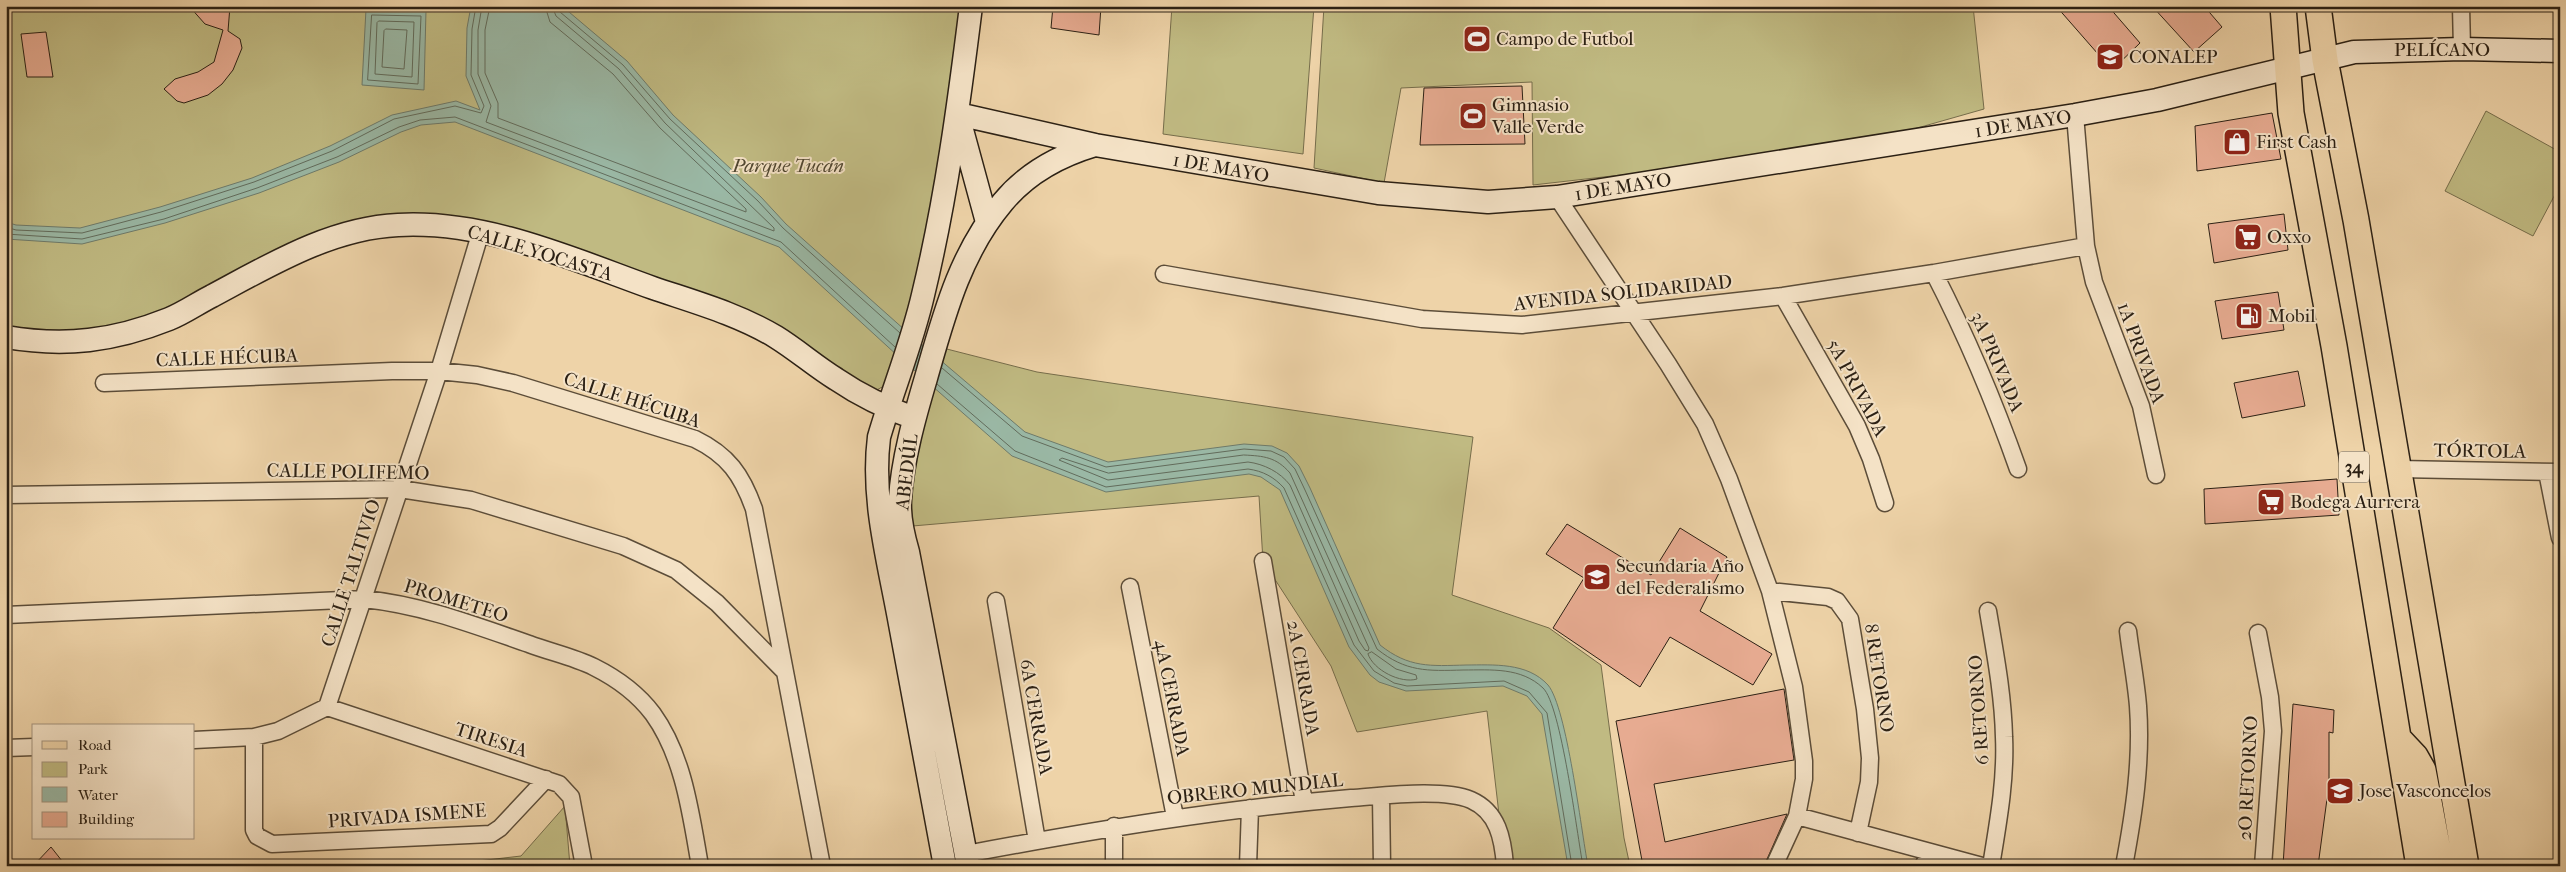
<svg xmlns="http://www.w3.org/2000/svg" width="2566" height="872" viewBox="0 0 2566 872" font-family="'IM FELL French Canon',serif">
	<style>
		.green { fill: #c0ba82; stroke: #766d4b }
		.water { fill: #9ab8a5; stroke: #6e7b6b }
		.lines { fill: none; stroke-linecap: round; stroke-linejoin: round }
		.shore { stroke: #626c5c; stroke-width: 1 }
		.building { fill: #e7ab91; stroke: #2b2014 }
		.street-casing { stroke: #5c4d39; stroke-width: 19 }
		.secondary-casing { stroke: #2b2014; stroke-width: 25 }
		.primary-casing { stroke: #2b2014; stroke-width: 28 }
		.street { stroke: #f4e2c6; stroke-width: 16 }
		.secondary { stroke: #f4e2c6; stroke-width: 22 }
		.primary { stroke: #eed3a8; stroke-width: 25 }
		.labels { text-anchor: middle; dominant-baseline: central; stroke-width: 4; stroke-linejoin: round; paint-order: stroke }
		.shield { fill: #f4e2c6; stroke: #675a49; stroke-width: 1 }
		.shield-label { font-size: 18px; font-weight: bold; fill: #2b2014 }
		.poi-label { font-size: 19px; fill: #2b2014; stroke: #f4e2c6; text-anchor: start }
		.street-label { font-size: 19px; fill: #2b2014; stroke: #f4e2c6 }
		.park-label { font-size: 19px; font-style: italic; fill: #504630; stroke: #f4e2c6 }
	</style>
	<rect width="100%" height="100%" fill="#eed3a8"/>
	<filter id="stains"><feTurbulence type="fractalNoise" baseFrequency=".004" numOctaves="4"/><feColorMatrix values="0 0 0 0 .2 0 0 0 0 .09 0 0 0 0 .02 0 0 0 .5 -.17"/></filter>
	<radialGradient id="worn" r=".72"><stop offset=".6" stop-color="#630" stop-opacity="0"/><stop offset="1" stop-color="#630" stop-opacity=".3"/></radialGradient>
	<path class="green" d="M6 6H971L937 232 884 386 864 397 775 336 481 231 361 230 122 335 6 337Z
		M1172 6H1314L1303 154 1163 134Z
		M1324 6H1973L1984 109 1840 150 1533 185 1532 82 1401 88 1384 183 1314 168Z
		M2486 111 2560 152V185L2533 236 2445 191Z
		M935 346 1037 372 1473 437 1452 595 1549 628 1601 665 1624 838 1630 866H1505L1487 711 1357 732 1331 666 1263 561 1259 496 901 527Z
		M565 806 570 866H435L521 856Z"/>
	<path class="water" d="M471 6H560L569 12 627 61 673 115 761 197 786 224 906 331 1025 432 1108 462 1244 444 1272 446 1287 453 1299 466 1310 488 1380 645C1409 668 1430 666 1466 665 1493 665 1527 662 1548 685 1567 708 1581 830 1588 866H1568L1542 714 1527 696 1503 686 1406 691 1379 682 1370 675 1349 647 1280 490 1261 477 1249 474 1106 492 1012 456 899 357 779 247 455 122 421 125 401 132 339 162 259 193 165 223 82 244 6 239V222L16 225 80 228 160 207 252 178 330 146 392 115 456 101 480 110 466 76 467 28Z
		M366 9 426 10 424 90 362 85Z"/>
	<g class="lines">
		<path class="shore" d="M482 6 478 30V74L491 106 486 122 774 231V228L665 123 619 69 556 16 552 6
			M490 6 485 30V73L498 103V118L746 212V209L660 128 613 74 550 22 545 6
			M558 6 560 12 623 65 670 119 758 201 783 228 900 333
			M372 15 421 16 418 84 368 80Z
			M379 21 414 22 412 77 375 74 377 23Z
			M386 29 407 30 404 69 382 67 384 31Z
			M6 227 16 230 82 233 161 212 254 182 332 151 394 119 455 106 481 113 484 106 471 75 472 29 476 6
			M6 234 82 239 164 219 257 188 337 157 399 127 420 120 455 117 781 242 895 347
			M942 368 1022 436 1106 467 1244 449 1271 451 1284 457 1295 469 1305 490 1377 649C1406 672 1427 671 1463 670 1491 670 1521 667 1543 688 1561 705 1577 834 1583 866
			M937 384 1015 451 1106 487 1248 469C1263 471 1274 477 1284 488L1354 645 1374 671 1394 683 1407 686 1504 681 1529 692 1547 713 1572 866
			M1244 455C1264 456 1276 457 1290 473L1369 648 1368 651 1365 650 1359 641 1290 485C1280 472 1264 464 1248 462L1108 480 1059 460 1062 458 1108 473Z
			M1372 652 1396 669 1416 675 1417 679C1401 684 1373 670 1368 654Z"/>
	</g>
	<path class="building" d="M189 6H230L228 31 240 39 242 48 233 70 222 84 208 95 184 103 177 101 164 89 175 79 198 72 214 62 223 30 205 24Z
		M1053 6H1101L1099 35 1051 28Z
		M2056 6H2108L2140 43 2112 70Z
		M2152 6H2204L2222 27 2194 52Z
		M46 32 53 77H27L21 34Z
		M1522 86 1525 144 1420 145 1424 88Z
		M2272 113 2281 159 2197 171 2195 126Z
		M2284 214 2288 250 2214 263 2208 224Z
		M2278 292 2284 330 2222 339 2215 301Z
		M2298 371 2305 406 2242 418 2234 383Z
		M2337 479 2339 515 2205 524 2204 489Z
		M1567 524 1651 575 1680 528 1727 557 1700 611 1772 654 1753 685 1670 637 1640 687 1553 628 1584 578 1546 554Z
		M1784 689 1794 760 1654 784 1665 842 1787 814 1764 866H1643L1616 721Z
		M2293 704 2334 710 2333 733 2329 732V784L2318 866H2283Z
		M51 847 66 866H33Z"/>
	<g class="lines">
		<defs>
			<path id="street" d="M2461 6 2462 49
				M2075 115 2086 246 2094 282 2141 406 2156 475
				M1557 197 1668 364 1705 424 1729 479 1770 591 1794 687 1804 761V779L1797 816 1774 866
				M1934 273C1967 337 1994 401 2018 469
				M1164 274 1422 319 1522 325 1783 296 1934 273 2086 246
				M1783 296 1857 426 1871 459 1885 503
				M104 383 392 371H439L477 375 513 383 695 439C728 455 742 475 754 509L822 866
				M2399 469 2560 472
				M2547 472 2560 538
				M6 495 400 489 471 500 623 546 676 570 717 603 785 672
				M1263 561 1304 802
				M1130 587 1175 817
				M1770 591 1828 597 1837 601 1850 619 1865 709 1870 758 1869 782 1858 833
				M996 601 1037 841
				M1988 611C1995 653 2003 694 2004 737 2006 780 1998 823 1991 866
				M6 615 364 599C422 605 474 625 529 644 550 652 574 657 594 667 616 678 638 694 653 714 684 757 691 815 700 866
				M2258 633 2270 697 2273 731 2263 866
				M327 707 559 784 571 797 584 866
				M254 737V830L257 836 272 844 491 834 500 828 546 779
				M194 740 254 737 278 731 327 707 439 371 481 231
				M6 748 34 747
				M1381 796 1382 866
				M1797 816 1982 866
				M966 854C1094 830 1221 809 1351 798 1382 796 1443 788 1471 800 1498 812 1503 839 1505 866
				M1114 866V826
				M1248 866 1250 808
				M1923 866 1930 852
				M2124 866C2134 813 2142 760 2138 706 2136 681 2131 656 2128 631"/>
			<path id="secondary" d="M958 114 1095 145 1378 193 1488 202 1557 197 2075 115 2157 100 2354 52 2462 49 2560 51
				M959 119 987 222
				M6 337C65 347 114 341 169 319 184 313 198 303 212 296 270 265 331 228 398 225 486 220 572 259 653 288 694 302 738 314 776 337 797 350 815 366 836 379 861 396 886 408 914 418
				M945 866C930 785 915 704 900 624 889 562 871 500 879 437 893 389 912 343 923 295 946 200 959 103 971 6
				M968 866 908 552C903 535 899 518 900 500 902 461 915 415 926 378 944 315 960 253 1003 202 1027 173 1058 156 1095 145"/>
			<path id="primary" d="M2283 6 2291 113 2334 346 2419 866
				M2318 6 2325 60 2356 220 2466 866
				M2400 740 2415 756 2423 770 2441 866"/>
		</defs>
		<use href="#street" class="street-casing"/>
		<use href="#secondary" class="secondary-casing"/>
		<use href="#primary" class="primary-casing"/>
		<use href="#street" class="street"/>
		<use href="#secondary" class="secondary"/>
		<use href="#primary" class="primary"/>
	</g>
	<defs>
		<symbol id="stadium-square" viewBox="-11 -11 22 22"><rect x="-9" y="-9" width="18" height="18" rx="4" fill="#8f2418" stroke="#f4e2c6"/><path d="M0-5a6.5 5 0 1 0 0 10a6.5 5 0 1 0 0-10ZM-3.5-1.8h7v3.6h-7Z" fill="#fff"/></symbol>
		<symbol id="school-square" viewBox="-11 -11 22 22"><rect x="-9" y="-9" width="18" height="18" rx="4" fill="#8f2418" stroke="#f4e2c6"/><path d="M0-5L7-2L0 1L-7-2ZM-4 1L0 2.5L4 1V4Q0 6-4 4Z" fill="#fff"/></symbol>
		<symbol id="shop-square" viewBox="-11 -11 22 22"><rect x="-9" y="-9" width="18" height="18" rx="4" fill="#8f2418" stroke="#f4e2c6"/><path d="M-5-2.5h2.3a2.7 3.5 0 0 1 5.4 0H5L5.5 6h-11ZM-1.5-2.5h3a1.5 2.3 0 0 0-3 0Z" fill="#fff"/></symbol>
		<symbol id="supermarket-square" viewBox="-11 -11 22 22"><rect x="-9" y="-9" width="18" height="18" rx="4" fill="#8f2418" stroke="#f4e2c6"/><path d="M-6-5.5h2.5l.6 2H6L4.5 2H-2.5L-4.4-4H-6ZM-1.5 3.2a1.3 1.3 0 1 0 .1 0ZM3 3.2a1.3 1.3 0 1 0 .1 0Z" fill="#fff"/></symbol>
		<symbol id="fuel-square" viewBox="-11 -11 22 22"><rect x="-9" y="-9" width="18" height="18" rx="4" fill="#8f2418" stroke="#f4e2c6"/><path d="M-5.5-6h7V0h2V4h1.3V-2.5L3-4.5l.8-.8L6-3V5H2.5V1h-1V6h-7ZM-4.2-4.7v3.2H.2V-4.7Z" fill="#fff"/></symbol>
		<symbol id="university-square" viewBox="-11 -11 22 22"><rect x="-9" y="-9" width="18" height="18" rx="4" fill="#8f2418" stroke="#f4e2c6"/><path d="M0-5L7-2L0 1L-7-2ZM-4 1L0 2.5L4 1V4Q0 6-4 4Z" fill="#fff"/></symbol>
	</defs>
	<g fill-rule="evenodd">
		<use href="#stadium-square" x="1461" y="23" width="32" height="32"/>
		<use href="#school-square" x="2094" y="41" width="32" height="32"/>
		<use href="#stadium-square" x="1457" y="100" width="32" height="32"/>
		<use href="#shop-square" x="2221" y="126" width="32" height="32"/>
		<use href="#supermarket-square" x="2232" y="221" width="32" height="32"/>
		<use href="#fuel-square" x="2233" y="300" width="32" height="32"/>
		<use href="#supermarket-square" x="2255" y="486" width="32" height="32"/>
		<use href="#school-square" x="1581" y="561" width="32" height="32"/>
		<use href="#university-square" x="2324" y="775" width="32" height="32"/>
	</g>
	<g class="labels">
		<rect class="shield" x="2339" y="451.5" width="30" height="31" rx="4"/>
		<g class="shield-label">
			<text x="2354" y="467">34</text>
		</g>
		<g class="poi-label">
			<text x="1496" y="39">Campo de Futbol</text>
			<text x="2129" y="57">CONALEP</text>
			<text x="1492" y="105">Gimnasio<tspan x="1492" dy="22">Valle Verde</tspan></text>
			<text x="2256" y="142">First Cash</text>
			<text x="2267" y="237">Oxxo</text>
			<text x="2268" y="316">Mobil</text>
			<text x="2290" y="502">Bodega Aurrera</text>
			<text x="1616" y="566">Secundaria Año<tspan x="1616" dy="22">del Federalismo</tspan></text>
			<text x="2359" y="791">Jose Vasconcelos</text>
		</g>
		<g class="street-label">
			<text x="2442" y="50">PELÍCANO</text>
			<text transform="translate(2023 124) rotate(-9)">1 DE MAYO</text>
			<text transform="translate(1221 168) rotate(10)">1 DE MAYO</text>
			<text transform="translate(1623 187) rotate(-9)">1 DE MAYO</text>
			<text transform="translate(540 253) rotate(17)">CALLE YOCASTA</text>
			<text transform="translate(1623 293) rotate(-6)">AVENIDA SOLIDARIDAD</text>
			<text transform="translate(2141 353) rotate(70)">1A PRIVADA</text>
			<text transform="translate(227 358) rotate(-2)">CALLE HÉCUBA</text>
			<text transform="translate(1997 362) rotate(67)">3A PRIVADA</text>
			<text transform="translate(1857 388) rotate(62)">5A PRIVADA</text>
			<text transform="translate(632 400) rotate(18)">CALLE HÉCUBA</text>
			<text transform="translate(2480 451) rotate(1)">TÓRTOLA</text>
			<text transform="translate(348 472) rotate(1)">CALLE POLIFEMO</text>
			<text transform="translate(907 472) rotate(-83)">ABEDÚL</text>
			<text transform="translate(351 573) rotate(-72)">CALLE TALTIVIO</text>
			<text transform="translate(456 601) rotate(17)">PROMETEO</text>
			<text transform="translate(1303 678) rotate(80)">2A CERRADA</text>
			<text transform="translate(1879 678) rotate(81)">8 RETORNO</text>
			<text transform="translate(1172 698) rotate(79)">4A CERRADA</text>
			<text transform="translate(1979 710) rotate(-94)">6 RETORNO</text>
			<text transform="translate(1036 717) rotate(80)">6A CERRADA</text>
			<text transform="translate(491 740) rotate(18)">TIRESIA</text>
			<text transform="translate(2248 778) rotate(-87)">2O RETORNO</text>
			<text transform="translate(1255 789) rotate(-6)">OBRERO MUNDIAL</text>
			<text transform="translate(407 816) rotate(-4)">PRIVADA ISMENE</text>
		</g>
		<g class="park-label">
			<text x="788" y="166">Parque Tucán</text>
		</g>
	</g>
	<rect width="2566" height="872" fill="none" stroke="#eed3a8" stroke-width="25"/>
	<rect x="8" y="8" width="2551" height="857" fill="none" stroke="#2b2014" stroke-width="2.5"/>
	<rect x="12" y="12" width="2541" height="847" fill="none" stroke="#2b2014"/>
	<rect x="32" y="724" width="162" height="115" fill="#f4e2c6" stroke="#a4947f"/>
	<rect x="42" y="741" width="25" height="8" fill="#eed3a8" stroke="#a4947f"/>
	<text x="78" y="750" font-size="15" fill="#2b2014">Road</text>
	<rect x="42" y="762" width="25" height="15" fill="#c0ba82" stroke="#a4947f"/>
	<text x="78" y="774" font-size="15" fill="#2b2014">Park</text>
	<rect x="42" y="787" width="25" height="15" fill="#9ab8a5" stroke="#a4947f"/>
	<text x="78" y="800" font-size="15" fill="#2b2014">Water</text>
	<rect x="42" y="812" width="25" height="15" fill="#e7ab91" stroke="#a4947f"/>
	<text x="78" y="824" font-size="15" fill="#2b2014">Building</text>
	<rect width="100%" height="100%" filter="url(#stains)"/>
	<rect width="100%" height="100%" fill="url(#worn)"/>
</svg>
